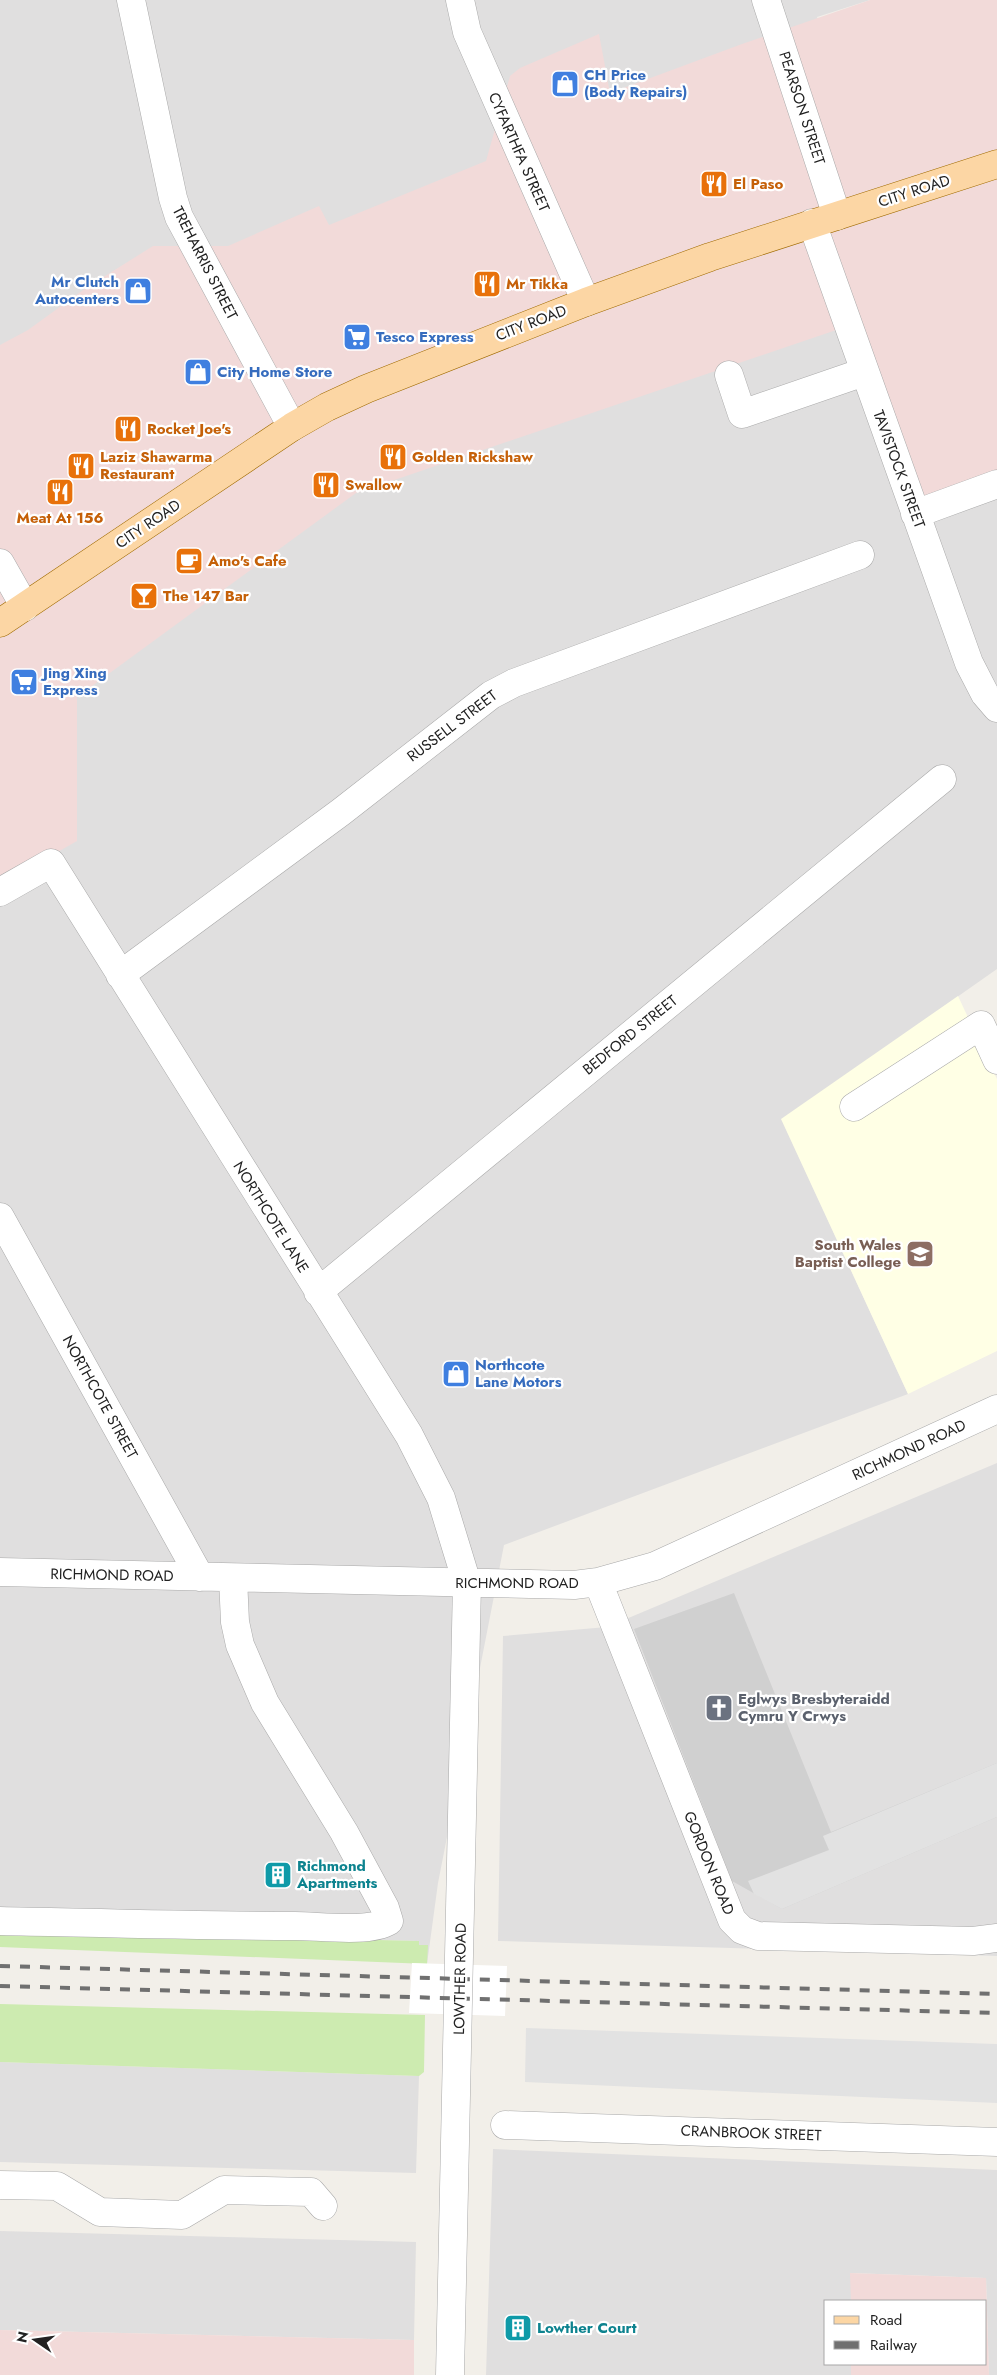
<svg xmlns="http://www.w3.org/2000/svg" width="997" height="2375" viewBox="0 0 997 2375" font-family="Jost,sans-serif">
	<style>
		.residential { fill: #e0dfdf }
		.commercial { fill: #f2dad9 }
		.education { fill: #ffffe5 }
		.religious { fill: #d0d0d0 }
		.grass { fill: #cdebb0 }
		.parking { fill: #e2e2e2 }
		.pier { fill: #fff }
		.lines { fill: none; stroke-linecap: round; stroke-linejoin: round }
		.minor-casing { stroke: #a9a9a9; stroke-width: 29 }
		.major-casing { stroke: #a06b00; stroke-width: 29 }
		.minor { stroke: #fff; stroke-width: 28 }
		.major { stroke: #fcd6a4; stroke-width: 28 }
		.rail { stroke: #707070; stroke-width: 4; stroke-dasharray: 10 10; stroke-linecap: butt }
		.labels { text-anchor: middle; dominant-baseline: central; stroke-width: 4.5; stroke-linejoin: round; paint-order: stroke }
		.shop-label { font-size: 15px; font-weight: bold; fill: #366cbe; stroke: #fff; text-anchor: start }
		.street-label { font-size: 15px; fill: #222; stroke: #fff }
		.food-label { font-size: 15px; font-weight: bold; fill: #c56008; stroke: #fff; text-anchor: start }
		.education-label { font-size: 15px; font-weight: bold; fill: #785e54; stroke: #fff; text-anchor: end }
		.worship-label { font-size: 15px; font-weight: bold; fill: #5b616d; stroke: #fff; text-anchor: start }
		.culture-label { font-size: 15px; font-weight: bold; fill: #0d838f; stroke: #fff; text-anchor: start }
	</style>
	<rect width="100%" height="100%" fill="#f2efe9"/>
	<path class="residential" d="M0 0H870L817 17 997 492V969L782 1120 908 1394 504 1545 438 1883 427 1964 419 1945V1941L0 1931Z
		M997 1463V1956L498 1941 503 1636 607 1627Z
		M0 2062 419 2076 416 2173 0 2162Z
		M493 2149 997 2170V2375H989L986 2278 851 2273V2301H826V2364H851V2375H486Z
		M0 2231 416 2242 414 2340 0 2330Z"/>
	<path class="commercial" d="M870 0H997V492L909 521 848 326 356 493 77 697V841L0 885V345L28 330 86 288 153 246H228L319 206 329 225 486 161 510 76 520 68 599 34 610 93 742 44Z
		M850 2273 986 2278 989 2375H851V2364H986V2301H851Z
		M0 2330 414 2340V2375H0Z"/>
	<path class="education" d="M958 996 997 1079V1351L908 1394 781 1119Z"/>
	<path class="religious" d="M734 1593 831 1832 997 1763V1817L782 1909 732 1881 634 1629Z"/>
	<path class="grass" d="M0 1931 419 1941V1945H428L427 1964 0 1947Z
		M0 2004 425 2015 424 2072 419 2076 0 2062Z"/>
	<path class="parking" d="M997 1763V1817L782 1909 754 1894 748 1881 829 1850 823 1836Z
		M526 2028 997 2044V2103L525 2082Z"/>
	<path class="pier" d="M412 1963 507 1966 505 2016 409 2013Z"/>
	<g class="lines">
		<defs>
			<path id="minor" d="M131 0 173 198 179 217 292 427
				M460 0 467 32 586 302
				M766 0 837 216
				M812 223 969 663 985 694 997 708
				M729 375 742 414 864 372
				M915 514 997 484
				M0 563 25 607
				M0 892 51 863 409 1435 441 1498 467 1583 450 2375
				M120 975 341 812 491 695 514 683 860 555
				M854 1107 981 1025 997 1060
				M0 1217 200 1577
				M318 1292 942 779
				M0 1572 574 1585 598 1582 655 1566 997 1409
				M598 1582 732 1920 742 1930 758 1936 973 1941 997 1938
				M0 1921C98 1923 197 1926 295 1926 320 1926 369 1933 389 1921L385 1908 344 1832 265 1703 240 1645 235 1622 233 1578
				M505 2125 997 2142
				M0 2185 57 2186 100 2212 182 2215 224 2190 311 2192 323 2206"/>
			<path id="major" d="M0 623 292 427 327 407 366 389 586 302 710 257 997 164"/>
		</defs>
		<use href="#minor" class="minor-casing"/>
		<use href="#major" class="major-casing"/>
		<use href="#minor" class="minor"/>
		<use href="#major" class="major"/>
		<path class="rail" d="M0 1966 997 1994
			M0 1986 997 2013"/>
	</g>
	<defs>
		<symbol id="shop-square" viewBox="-11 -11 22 22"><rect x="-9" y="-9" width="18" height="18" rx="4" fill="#3f7fe0" stroke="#fff"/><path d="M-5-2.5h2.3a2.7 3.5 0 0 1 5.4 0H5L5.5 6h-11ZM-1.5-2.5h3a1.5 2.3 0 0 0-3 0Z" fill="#fff"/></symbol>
		<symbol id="restaurant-square" viewBox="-11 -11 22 22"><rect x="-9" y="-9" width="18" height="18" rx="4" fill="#e8710a" stroke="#fff"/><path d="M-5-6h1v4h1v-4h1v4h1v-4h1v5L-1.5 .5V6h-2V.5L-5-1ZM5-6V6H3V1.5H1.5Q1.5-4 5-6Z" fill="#fff"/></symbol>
		<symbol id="supermarket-square" viewBox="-11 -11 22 22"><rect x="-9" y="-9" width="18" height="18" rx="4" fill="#3f7fe0" stroke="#fff"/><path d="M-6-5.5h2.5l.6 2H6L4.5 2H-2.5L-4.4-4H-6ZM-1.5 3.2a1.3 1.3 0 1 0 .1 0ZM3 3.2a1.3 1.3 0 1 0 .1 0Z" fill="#fff"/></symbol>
		<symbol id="cafe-square" viewBox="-11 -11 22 22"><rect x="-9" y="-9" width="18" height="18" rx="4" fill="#e8710a" stroke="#fff"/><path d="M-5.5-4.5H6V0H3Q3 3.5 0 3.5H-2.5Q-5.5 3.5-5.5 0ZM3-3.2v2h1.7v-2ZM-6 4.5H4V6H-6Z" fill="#fff"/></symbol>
		<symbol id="bar-square" viewBox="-11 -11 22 22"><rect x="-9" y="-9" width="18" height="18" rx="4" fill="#e8710a" stroke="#fff"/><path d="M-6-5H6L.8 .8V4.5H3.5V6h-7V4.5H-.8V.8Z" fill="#fff"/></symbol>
		<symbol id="university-square" viewBox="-11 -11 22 22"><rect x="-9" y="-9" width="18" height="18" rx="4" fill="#8d6e63" stroke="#fff"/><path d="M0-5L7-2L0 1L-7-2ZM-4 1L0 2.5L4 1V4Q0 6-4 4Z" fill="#fff"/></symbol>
		<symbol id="church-square" viewBox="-11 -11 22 22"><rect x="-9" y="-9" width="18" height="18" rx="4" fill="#6b7280" stroke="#fff"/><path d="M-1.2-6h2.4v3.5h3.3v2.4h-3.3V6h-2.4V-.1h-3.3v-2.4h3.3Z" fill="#fff"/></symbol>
		<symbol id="building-square" viewBox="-11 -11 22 22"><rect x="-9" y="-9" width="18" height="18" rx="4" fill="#0f9aa8" stroke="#fff"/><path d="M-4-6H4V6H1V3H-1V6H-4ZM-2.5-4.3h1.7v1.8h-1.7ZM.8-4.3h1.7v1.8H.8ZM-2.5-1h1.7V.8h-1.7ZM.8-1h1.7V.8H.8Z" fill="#fff"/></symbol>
	</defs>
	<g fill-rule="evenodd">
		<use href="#shop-square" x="549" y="68" width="32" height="32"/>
		<use href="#restaurant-square" x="698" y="168" width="32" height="32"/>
		<use href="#restaurant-square" x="471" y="268" width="32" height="32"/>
		<use href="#shop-square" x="122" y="275" width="32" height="32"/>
		<use href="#supermarket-square" x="341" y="321" width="32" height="32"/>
		<use href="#shop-square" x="182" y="356" width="32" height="32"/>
		<use href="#restaurant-square" x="112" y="413" width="32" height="32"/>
		<use href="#restaurant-square" x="377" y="441" width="32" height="32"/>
		<use href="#restaurant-square" x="65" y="450" width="32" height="32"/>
		<use href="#restaurant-square" x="310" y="469" width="32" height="32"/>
		<use href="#restaurant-square" x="44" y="476" width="32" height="32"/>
		<use href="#cafe-square" x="173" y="545" width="32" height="32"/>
		<use href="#bar-square" x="128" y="580" width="32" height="32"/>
		<use href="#supermarket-square" x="8" y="666" width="32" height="32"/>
		<use href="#university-square" x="904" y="1238" width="32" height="32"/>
		<use href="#shop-square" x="440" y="1358" width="32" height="32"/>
		<use href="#church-square" x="703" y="1692" width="32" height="32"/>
		<use href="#building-square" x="262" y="1859" width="32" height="32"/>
		<use href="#building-square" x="502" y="2312" width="32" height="32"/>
	</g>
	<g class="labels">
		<g class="shop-label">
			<text x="584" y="75">CH Price<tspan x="584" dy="17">(Body Repairs)</tspan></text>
			<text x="119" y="282" text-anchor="end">Mr Clutch<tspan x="119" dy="17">Autocenters</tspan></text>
			<text x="376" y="337">Tesco Express</text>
			<text x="217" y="372">City Home Store</text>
			<text x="43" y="673">Jing Xing<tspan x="43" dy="17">Express</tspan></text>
			<text x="475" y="1365">Northcote<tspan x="475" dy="17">Lane Motors</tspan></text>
		</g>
		<g class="street-label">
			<text transform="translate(802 108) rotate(72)">PEARSON STREET</text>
			<text transform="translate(519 152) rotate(66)">CYFARTHFA STREET</text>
			<text transform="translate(914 191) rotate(-18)">CITY ROAD</text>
			<text transform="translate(205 263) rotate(63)">TREHARRIS STREET</text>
			<text transform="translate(531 323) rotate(-21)">CITY ROAD</text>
			<text transform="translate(899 469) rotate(70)">TAVISTOCK STREET</text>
			<text transform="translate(148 524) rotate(-34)">CITY ROAD</text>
			<text transform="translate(452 726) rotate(-37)">RUSSELL STREET</text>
			<text transform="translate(630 1035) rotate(-39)">BEDFORD STREET</text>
			<text transform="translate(271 1217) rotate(58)">NORTHCOTE LANE</text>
			<text transform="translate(100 1397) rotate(61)">NORTHCOTE STREET</text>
			<text transform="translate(909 1450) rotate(-25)">RICHMOND ROAD</text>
			<text transform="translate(112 1575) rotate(1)">RICHMOND ROAD</text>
			<text x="517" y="1583">RICHMOND ROAD</text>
			<text transform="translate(709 1863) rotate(68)">GORDON ROAD</text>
			<text transform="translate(460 1979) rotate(-89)">LOWTHER ROAD</text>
			<text transform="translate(751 2133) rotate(2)">CRANBROOK STREET</text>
		</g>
		<g class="food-label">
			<text x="733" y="184">El Paso</text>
			<text x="506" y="284">Mr Tikka</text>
			<text x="147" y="429">Rocket Joe's</text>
			<text x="100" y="457">Laziz Shawarma<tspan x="100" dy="17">Restaurant</tspan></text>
			<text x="412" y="457">Golden Rickshaw</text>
			<text x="345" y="485">Swallow</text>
			<text x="60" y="518" text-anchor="middle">Meat At 156</text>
			<text x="208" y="561">Amo's Cafe</text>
			<text x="163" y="596">The 147 Bar</text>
		</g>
		<g class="education-label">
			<text x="901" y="1245">South Wales<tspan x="901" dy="17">Baptist College</tspan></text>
		</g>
		<g class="worship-label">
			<text x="738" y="1699">Eglwys Bresbyteraidd<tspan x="738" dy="17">Cymru Y Crwys</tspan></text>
		</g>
		<g class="culture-label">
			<text x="297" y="1866">Richmond<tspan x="297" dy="17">Apartments</tspan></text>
			<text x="537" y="2328">Lowther Court</text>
		</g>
	</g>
	<rect x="824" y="2300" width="162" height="65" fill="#ffffff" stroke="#a7a7a7"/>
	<rect x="834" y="2316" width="25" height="8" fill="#fcd6a4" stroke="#a7a7a7"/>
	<text x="870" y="2325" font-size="15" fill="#222222">Road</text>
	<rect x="834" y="2341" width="25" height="8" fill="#707070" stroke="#a7a7a7"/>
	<text x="870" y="2350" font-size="15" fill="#222222">Railway</text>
	<g transform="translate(35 2340) rotate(283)" stroke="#ffffff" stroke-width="4" paint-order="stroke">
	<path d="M0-4L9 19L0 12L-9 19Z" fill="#222222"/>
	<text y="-8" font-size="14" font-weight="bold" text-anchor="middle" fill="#222222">N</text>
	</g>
</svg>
